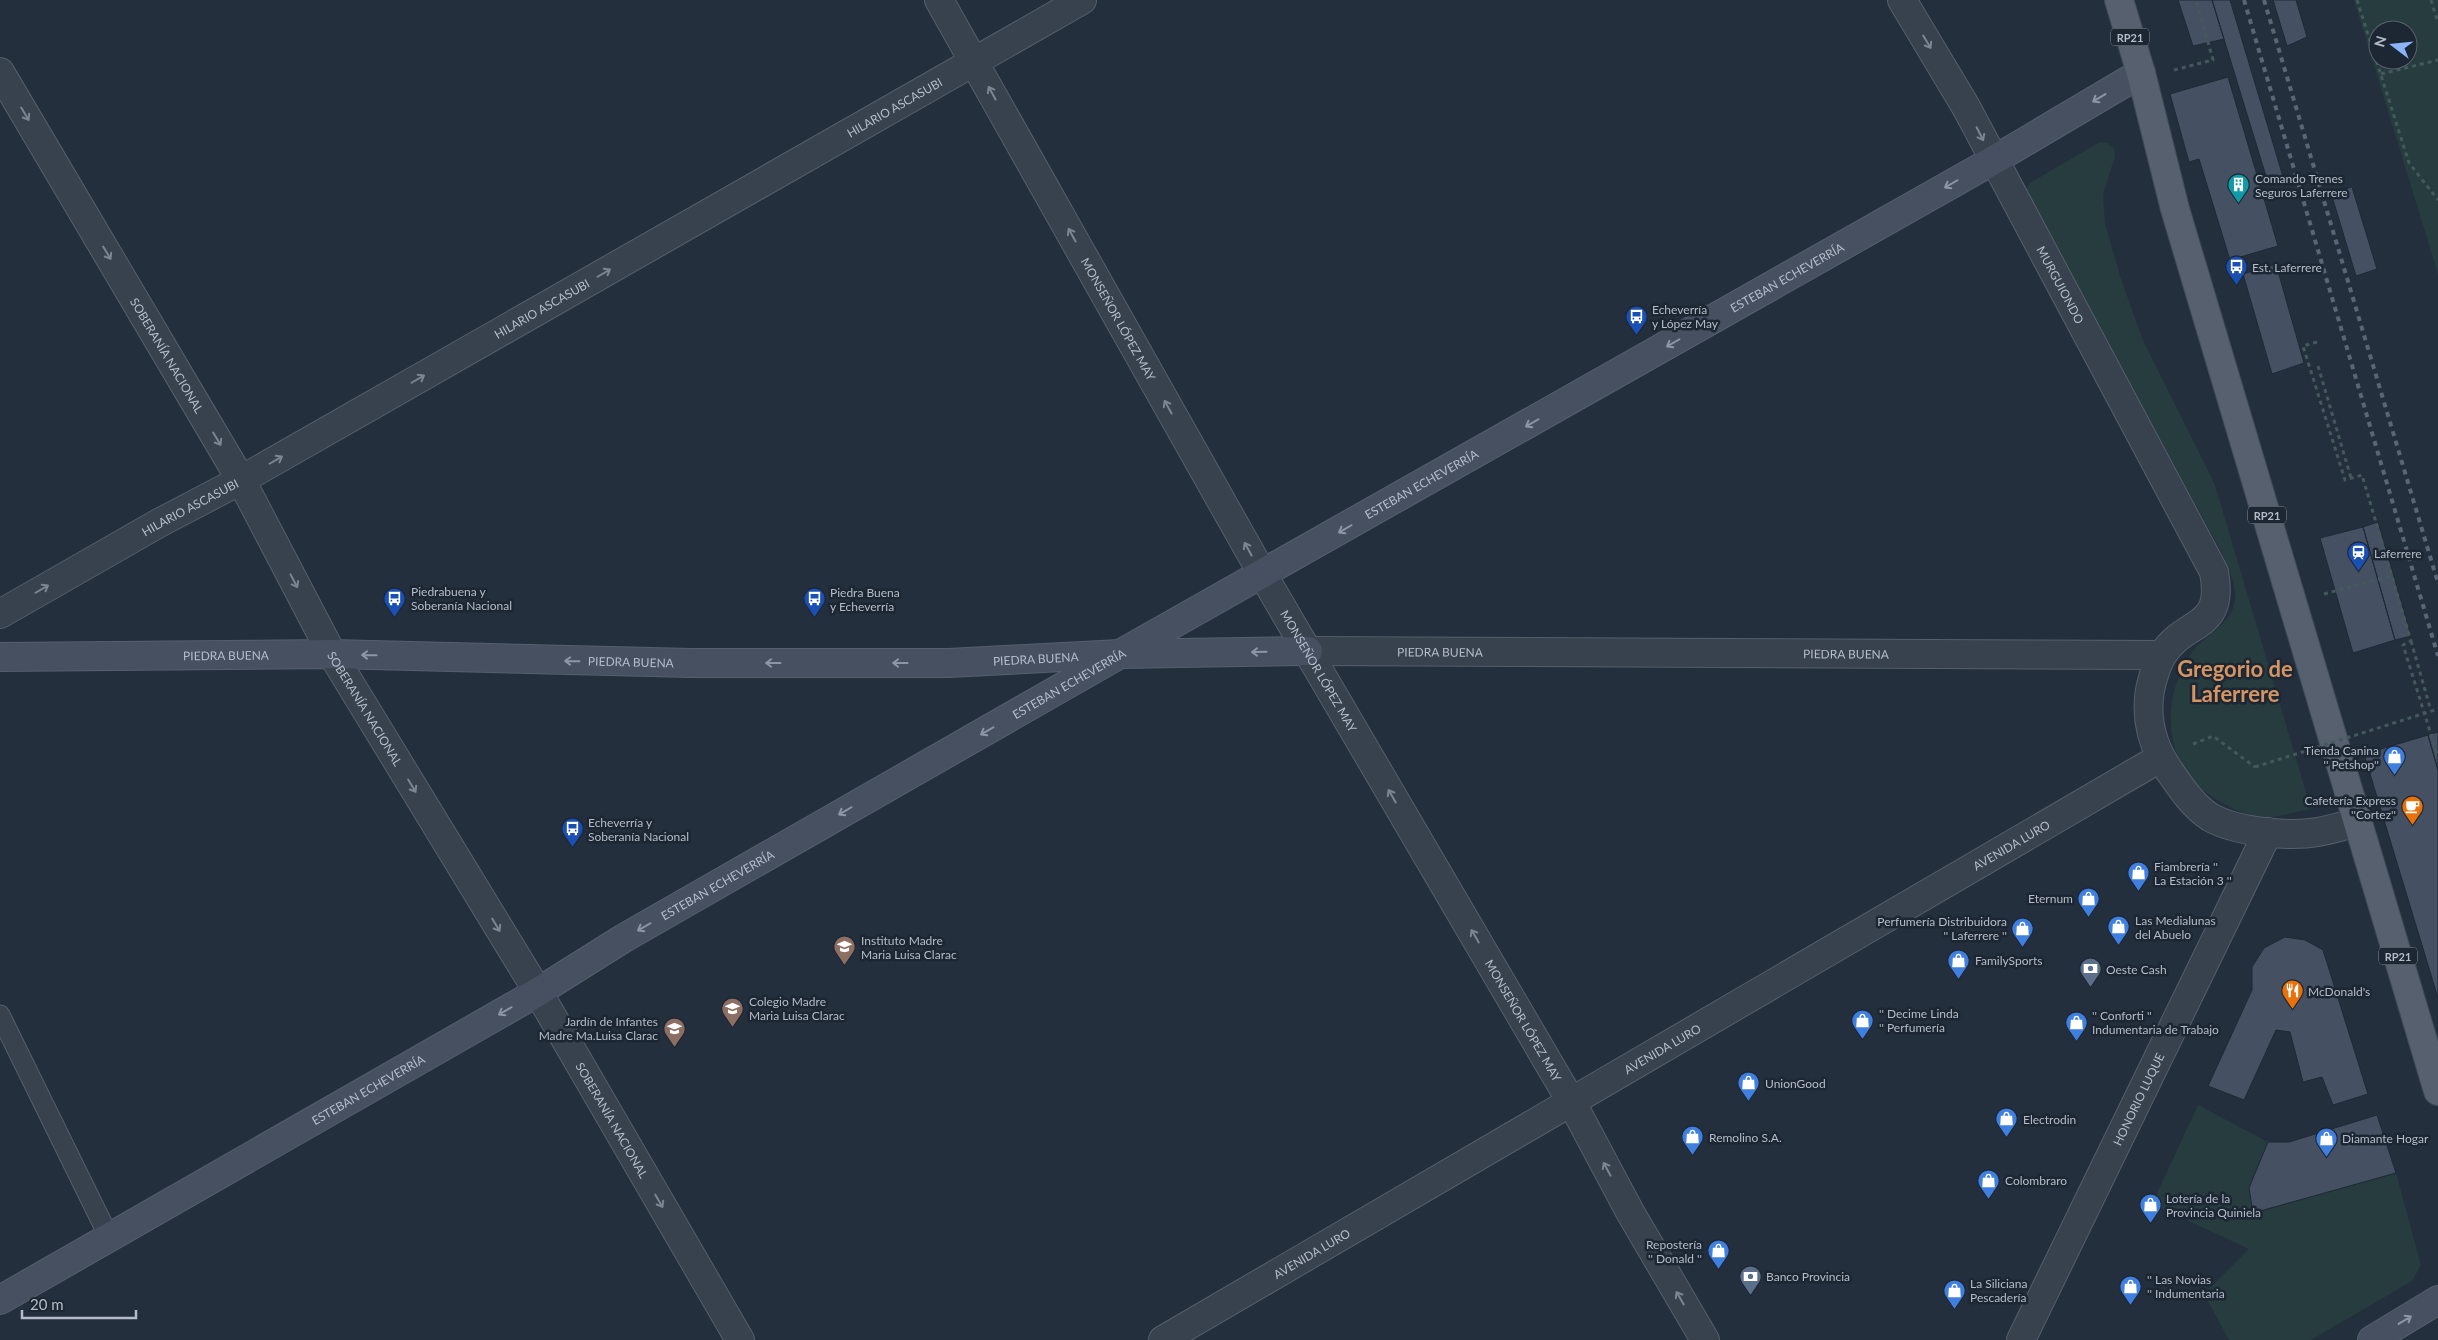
<svg xmlns="http://www.w3.org/2000/svg" width="2438" height="1340" viewBox="0 0 2438 1340" font-family="Lato,sans-serif">
	<style>
		.green { fill: #263c3f; fill-rule: evenodd }
		.building { fill: #455162; stroke: #1f2835 }
		.lines { fill: none; stroke-linecap: round; stroke-linejoin: round }
		.lane-casing { stroke: #565f6c; stroke-width: 21 }
		.street-casing { stroke: #565f6c; stroke-width: 30 }
		.secondary-casing { stroke: #565f6c; stroke-width: 30 }
		.primary-casing { stroke: #414a57; stroke-width: 30 }
		.path { stroke: #44595c; stroke-width: 3; stroke-dasharray: 4 4; stroke-linecap: butt }
		.lane { stroke: #38414e; stroke-width: 19 }
		.street { stroke: #38414e; stroke-width: 28 }
		.secondary { stroke: #465061; stroke-width: 28 }
		.primary { stroke: #56606e; stroke-width: 28 }
		.rail { stroke: #5a6575; stroke-width: 4; stroke-dasharray: 5 5; stroke-linecap: butt }
		.path-bridge { stroke: #44595c; stroke-width: 3; stroke-dasharray: 4 4; stroke-linecap: butt }
		.oneway { stroke: #7c8592 }
		.oneway2 { stroke: #8e96a5 }
		.labels { text-anchor: middle; dominant-baseline: central; stroke-width: 5; stroke-linejoin: round; paint-order: stroke }
		.shield { fill: #1d2633; stroke: #878f9c; stroke-width: 1 }
		.shield-label { font-size: 11px; font-weight: bold; fill: #b4bcc9 }
		.street-label { font-size: 12px; fill: #b4bcc9; stroke: #1d2633 }
		.poi-label { font-size: 12px; fill: #b4bcc9; stroke: #1d2633; text-anchor: start }
		.town-label { font-size: 22px; font-weight: bold; fill: #d59563; stroke: #1d2633 }
	</style>
	<rect width="100%" height="100%" fill="#242f3e"/>
	<path class="green" d="M2354 0H2438V274ZM2378 30H2408V60H2378Z
		M2100 142 2107 143 2114 148 2115 156 2103 195 2105 223 2121 279 2144 343 2215 485 2311 809C2299 811 2286 815 2274 817 2250 820 2223 805 2204 791 2162 759 2162 695 2191 654 2204 634 2232 625 2235 600 2237 585 2227 566 2222 553L2028 197 2026 190 2030 183Z
		M2198 1105 2268 1142 2396 1173 2421 1265 2412 1281 2311 1340H2229L2204 1294 2249 1249 2152 1204Z"/>
	<path class="building" d="M2178 0H2212L2224 39 2193 46Z
		M2212 0H2230L2284 180 2269 186Z
		M2273 0H2296L2307 37 2287 46Z
		M2228 77 2278 246 2230 260 2199 159 2189 162 2170 94Z
		M2352 187 2377 269 2356 276 2331 193Z
		M2276 264 2304 363 2272 374 2243 274Z
		M2378 522 2411 636 2395 640 2363 527Z
		M2363 527 2395 640 2353 653 2320 538Z
		M2438 732V770L2428 735Z
		M2428 735 2438 770V998L2364 754Z
		M2285 937 2305 940 2323 950 2368 1094 2333 1105 2322 1077 2303 1082 2290 1032 2276 1030 2244 1100 2208 1086 2252 990V967L2264 948Z
		M2377 1115 2396 1173 2253 1213 2249 1188 2268 1142H2289Z"/>
	<g class="lines">
		<defs>
			<path id="lane" d="M0 1015 109 1237"/>
			<g id="street">
				<path id="s1" d="M939 0 1263 575 1572 1103 1630 1212 1705 1340"/>
				<path id="s2" d="M1902 0 1966 107 2214 572C2225 631 2185 619 2163 654 2157 663 2152 680 2150 690 2145 719 2153 748 2170 772 2181 788 2194 807 2210 817 2236 832 2289 837 2318 832 2331 830 2345 825 2358 822"/>
				<path id="s3" d="M0 72 241 480 332 654 538 992 740 1340"/>
				<path id="s4" d="M0 614 159 523 241 480 1082 0"/>
				<path id="s5" d="M1308 651 2162 655"/>
				<path id="s6" d="M1163 1340 2160 758"/>
				<path id="s7" d="M2021 1340 2268 832"/>
			</g>
			<g id="secondary">
				<path id="s8" d="M0 657 332 654 691 663H949L1120 654 1308 651"/>
				<path id="s9" d="M0 1300 538 992 624 938 1120 654 1994 160 2141 73"/>
				<path d="M2372 1340 2438 1300"/>
			</g>
			<path id="primary" d="M2119 0 2141 73 2175 209 2438 1091"/>
		</defs>
		<use href="#lane" class="lane-casing"/>
		<use href="#street" class="street-casing"/>
		<use href="#secondary" class="secondary-casing"/>
		<use href="#primary" class="primary-casing"/>
		<path class="path" d="M2357 0 2409 163 2438 200
			M2431 0 2438 23
			M2174 70 2213 60 2196 0
			M2381 74 2438 60
			M2317 342 2303 346 2345 480 2362 475 2411 641 2403 645 2438 757
			M2318 366 2351 478
			M2324 594 2391 576
			M2411 641 2431 711
			M2193 744 2213 736 2255 767"/>
		<use href="#lane" class="lane"/>
		<use href="#street" class="street"/>
		<use href="#secondary" class="secondary"/>
		<use href="#primary" class="primary"/>
		<path class="rail" d="M2244 0 2438 656
			M2264 0 2438 583"/>
		<path class="path-bridge" d="M2255 767 2438 709"/>
	</g>
	<defs><path id="oneway-shaft" d="M-6 0H5M1.5-3L5.5 0L1.5 3" fill="none" stroke-width="1.6" stroke-linecap="round" stroke-linejoin="round" transform="scale(1.25)"/></defs>
	<g class="oneway">
		<use href="#oneway-shaft" transform="translate(1927 42) rotate(59)"/>
		<use href="#oneway-shaft" transform="translate(992 93) rotate(-119)"/>
		<use href="#oneway-shaft" transform="translate(25 114) rotate(59)"/>
		<use href="#oneway-shaft" transform="translate(1980 134) rotate(63)"/>
		<use href="#oneway-shaft" transform="translate(1072 235) rotate(-119)"/>
		<use href="#oneway-shaft" transform="translate(107 253) rotate(59)"/>
		<use href="#oneway-shaft" transform="translate(604 273) rotate(-30)"/>
		<use href="#oneway-shaft" transform="translate(418 379) rotate(-30)"/>
		<use href="#oneway-shaft" transform="translate(1168 407) rotate(-119)"/>
		<use href="#oneway-shaft" transform="translate(217 439) rotate(59)"/>
		<use href="#oneway-shaft" transform="translate(276 460) rotate(-30)"/>
		<use href="#oneway-shaft" transform="translate(1248 549) rotate(-119)"/>
		<use href="#oneway-shaft" transform="translate(294 581) rotate(62)"/>
		<use href="#oneway-shaft" transform="translate(42 589) rotate(-30)"/>
		<use href="#oneway-shaft" transform="translate(412 786) rotate(59)"/>
		<use href="#oneway-shaft" transform="translate(1392 796) rotate(-120)"/>
		<use href="#oneway-shaft" transform="translate(496 925) rotate(59)"/>
		<use href="#oneway-shaft" transform="translate(1475 936) rotate(-120)"/>
		<use href="#oneway-shaft" transform="translate(1607 1169) rotate(-118)"/>
		<use href="#oneway-shaft" transform="translate(659 1201) rotate(60)"/>
		<use href="#oneway-shaft" transform="translate(1680 1298) rotate(-120)"/>
	</g>
	<g class="oneway2">
		<use href="#oneway-shaft" transform="translate(2099 98) rotate(149)"/>
		<use href="#oneway-shaft" transform="translate(1951 184) rotate(150)"/>
		<use href="#oneway-shaft" transform="translate(1673 343) rotate(150)"/>
		<use href="#oneway-shaft" transform="translate(1532 423) rotate(150)"/>
		<use href="#oneway-shaft" transform="translate(1345 529) rotate(150)"/>
		<use href="#oneway-shaft" transform="translate(1259 652) rotate(179)"/>
		<use href="#oneway-shaft" transform="translate(369 655) rotate(-179)"/>
		<use href="#oneway-shaft" transform="translate(572 661) rotate(-179)"/>
		<use href="#oneway-shaft" transform="translate(773 663) rotate(-180)"/>
		<use href="#oneway-shaft" transform="translate(900 663) rotate(180)"/>
		<use href="#oneway-shaft" transform="translate(987 731) rotate(150)"/>
		<use href="#oneway-shaft" transform="translate(845 811) rotate(150)"/>
		<use href="#oneway-shaft" transform="translate(644 927) rotate(150)"/>
		<use href="#oneway-shaft" transform="translate(505 1011) rotate(150)"/>
		<use href="#oneway-shaft" transform="translate(2405 1320) rotate(-31)"/>
	</g>
	<defs>
		<symbol id="building-pin" viewBox="-11 -11 22 30"><path d="M0 17L-7.5 6A9.5 9.5 0 1 1 7.5 6Z" fill="#0f9aa8" stroke="#1d2633"/><path d="M-4-6H4V6H1V3H-1V6H-4ZM-2.5-4.3h1.7v1.8h-1.7ZM.8-4.3h1.7v1.8H.8ZM-2.5-1h1.7V.8h-1.7ZM.8-1h1.7V.8H.8Z" fill="#fff"/></symbol>
		<symbol id="bus-pin" viewBox="-11 -11 22 30"><path d="M0 17L-7.5 6A9.5 9.5 0 1 1 7.5 6Z" fill="#1a4fb4" stroke="#1d2633"/><path d="M-5-6H5V4H4V6H2V4H-2V6H-4V4H-5ZM-3.5-4V0h7V-4ZM-3.5 1.2v1.5H-2V1.2ZM2 1.2v1.5H3.5V1.2Z" fill="#fff"/></symbol>
		<symbol id="station-pin" viewBox="-11 -11 22 30"><path d="M0 17L-7.5 6A9.5 9.5 0 1 1 7.5 6Z" fill="#1a4fb4" stroke="#1d2633"/><path d="M-3-6H3Q5-6 5-4V2Q5 4 3 4L4.5 6H3L1.5 4h-3L-3 6H-4.5L-3 4Q-5 4-5 2V-4Q-5-6-3-6ZM-3.5-4v3h7v-3ZM-3.5 1v1.5H-2V1ZM2 1v1.5H3.5V1Z" fill="#fff"/></symbol>
		<symbol id="shop-pin" viewBox="-11 -11 22 30"><path d="M0 17L-7.5 6A9.5 9.5 0 1 1 7.5 6Z" fill="#3f7fe0" stroke="#1d2633"/><path d="M-5-2.5h2.3a2.7 3.5 0 0 1 5.4 0H5L5.5 6h-11ZM-1.5-2.5h3a1.5 2.3 0 0 0-3 0Z" fill="#fff"/></symbol>
		<symbol id="cafe-pin" viewBox="-11 -11 22 30"><path d="M0 17L-7.5 6A9.5 9.5 0 1 1 7.5 6Z" fill="#e8710a" stroke="#1d2633"/><path d="M-5.5-4.5H6V0H3Q3 3.5 0 3.5H-2.5Q-5.5 3.5-5.5 0ZM3-3.2v2h1.7v-2ZM-6 4.5H4V6H-6Z" fill="#fff"/></symbol>
		<symbol id="school-pin" viewBox="-11 -11 22 30"><path d="M0 17L-7.5 6A9.5 9.5 0 1 1 7.5 6Z" fill="#8d6e63" stroke="#1d2633"/><path d="M0-5L7-2L0 1L-7-2ZM-4 1L0 2.5L4 1V4Q0 6-4 4Z" fill="#fff"/></symbol>
		<symbol id="bank-pin" viewBox="-11 -11 22 30"><path d="M0 17L-7.5 6A9.5 9.5 0 1 1 7.5 6Z" fill="#5c6f8a" stroke="#1d2633"/><path d="M-6-4H6V4H-6ZM0-2.3a2.3 2.3 0 1 0 0 4.6a2.3 2.3 0 1 0 0-4.6Z" fill="#fff"/></symbol>
		<symbol id="restaurant-pin" viewBox="-11 -11 22 30"><path d="M0 17L-7.5 6A9.5 9.5 0 1 1 7.5 6Z" fill="#e8710a" stroke="#1d2633"/><path d="M-5-6h1v4h1v-4h1v4h1v-4h1v5L-1.5 .5V6h-2V.5L-5-1ZM5-6V6H3V1.5H1.5Q1.5-4 5-6Z" fill="#fff"/></symbol>
	</defs>
	<g fill-rule="evenodd">
		<use href="#building-pin" x="2226" y="172" width="25" height="34"/>
		<use href="#bus-pin" x="2224" y="254" width="25" height="34"/>
		<use href="#bus-pin" x="1624" y="304" width="25" height="34"/>
		<use href="#station-pin" x="2346" y="540" width="25" height="34"/>
		<use href="#bus-pin" x="382" y="586" width="25" height="34"/>
		<use href="#bus-pin" x="802" y="586" width="25" height="34"/>
		<use href="#shop-pin" x="2382" y="744" width="25" height="34"/>
		<use href="#cafe-pin" x="2400" y="794" width="25" height="34"/>
		<use href="#bus-pin" x="560" y="816" width="25" height="34"/>
		<use href="#shop-pin" x="2126" y="860" width="25" height="34"/>
		<use href="#shop-pin" x="2076" y="886" width="25" height="34"/>
		<use href="#shop-pin" x="2106" y="914" width="25" height="34"/>
		<use href="#shop-pin" x="2010" y="916" width="25" height="34"/>
		<use href="#school-pin" x="832" y="934" width="25" height="34"/>
		<use href="#shop-pin" x="1946" y="948" width="25" height="34"/>
		<use href="#bank-pin" x="2078" y="956" width="25" height="34"/>
		<use href="#restaurant-pin" x="2280" y="978" width="25" height="34"/>
		<use href="#school-pin" x="720" y="996" width="25" height="34"/>
		<use href="#shop-pin" x="1850" y="1008" width="25" height="34"/>
		<use href="#shop-pin" x="2064" y="1010" width="25" height="34"/>
		<use href="#school-pin" x="662" y="1016" width="25" height="34"/>
		<use href="#shop-pin" x="1736" y="1070" width="25" height="34"/>
		<use href="#shop-pin" x="1994" y="1106" width="25" height="34"/>
		<use href="#shop-pin" x="1680" y="1124" width="25" height="34"/>
		<use href="#shop-pin" x="2314" y="1126" width="25" height="34"/>
		<use href="#shop-pin" x="1976" y="1168" width="25" height="34"/>
		<use href="#shop-pin" x="2138" y="1192" width="25" height="34"/>
		<use href="#shop-pin" x="1706" y="1238" width="25" height="34"/>
		<use href="#bank-pin" x="1738" y="1264" width="25" height="34"/>
		<use href="#shop-pin" x="2118" y="1274" width="25" height="34"/>
		<use href="#shop-pin" x="1942" y="1278" width="25" height="34"/>
	</g>
	<g class="labels">
		<g class="shield">
			<rect x="2111" y="28.5" width="38" height="17" rx="4"/>
			<rect x="2248" y="506.5" width="38" height="17" rx="4"/>
			<rect x="2379" y="947.5" width="38" height="17" rx="4"/>
		</g>
		<g class="shield-label">
			<text x="2130" y="37">RP21</text>
			<text x="2267" y="515">RP21</text>
			<text x="2398" y="956">RP21</text>
		</g>
		<g class="street-label">
			<text stroke="none"><textPath href="#s4" startOffset="1028">HILARIO ASCASUBI</textPath></text>
			<text stroke="none"><textPath href="#s9" startOffset="2059">ESTEBAN ECHEVERRÍA</textPath></text>
			<text stroke="none"><textPath href="#s2" startOffset="326">MURGUIONDO</textPath></text>
			<text stroke="none"><textPath href="#s4" startOffset="622">HILARIO ASCASUBI</textPath></text>
			<text stroke="none"><textPath href="#s1" startOffset="366">MONSEÑOR LÓPEZ MAY</textPath></text>
			<text stroke="none"><textPath href="#s3" startOffset="329">SOBERANÍA NACIONAL</textPath></text>
			<text stroke="none"><textPath href="#s9" startOffset="1639">ESTEBAN ECHEVERRÍA</textPath></text>
			<text stroke="none"><textPath href="#s4" startOffset="218">HILARIO ASCASUBI</textPath></text>
			<text stroke="none"><textPath href="#s5" startOffset="132">PIEDRA BUENA</textPath></text>
			<text stroke="none"><textPath href="#s5" startOffset="538">PIEDRA BUENA</textPath></text>
			<text stroke="none"><textPath href="#s8" startOffset="226">PIEDRA BUENA</textPath></text>
			<text stroke="none"><textPath href="#s8" startOffset="1036">PIEDRA BUENA</textPath></text>
			<text stroke="none"><textPath href="#s8" startOffset="631">PIEDRA BUENA</textPath></text>
			<text stroke="none"><textPath href="#s1" startOffset="771">MONSEÑOR LÓPEZ MAY</textPath></text>
			<text stroke="none"><textPath href="#s9" startOffset="1234">ESTEBAN ECHEVERRÍA</textPath></text>
			<text stroke="none"><textPath href="#s3" startOffset="734">SOBERANÍA NACIONAL</textPath></text>
			<text stroke="none"><textPath href="#s6" startOffset="982">AVENIDA LURO</textPath></text>
			<text stroke="none"><textPath href="#s9" startOffset="829">ESTEBAN ECHEVERRÍA</textPath></text>
			<text stroke="none"><textPath href="#s1" startOffset="1176">MONSEÑOR LÓPEZ MAY</textPath></text>
			<text stroke="none"><textPath href="#s6" startOffset="578">AVENIDA LURO</textPath></text>
			<text stroke="none"><textPath href="#s9" startOffset="424">ESTEBAN ECHEVERRÍA</textPath></text>
			<text stroke="none"><textPath href="#s7" startOffset="268">HONORIO LUQUE</textPath></text>
			<text stroke="none"><textPath href="#s3" startOffset="1214">SOBERANÍA NACIONAL</textPath></text>
			<text stroke="none"><textPath href="#s6" startOffset="172">AVENIDA LURO</textPath></text>
		</g>
		<g class="poi-label">
			<text x="2255" y="178">Comando Trenes<tspan x="2255" dy="14">Seguros Laferrere</tspan></text>
			<text x="2252" y="267">Est. Laferrere</text>
			<text x="1652" y="309">Echeverría<tspan x="1652" dy="14">y López May</tspan></text>
			<text x="2374" y="553">Laferrere</text>
			<text x="411" y="591">Piedrabuena y<tspan x="411" dy="14">Soberanía Nacional</tspan></text>
			<text x="830" y="592">Piedra Buena<tspan x="830" dy="14">y Echeverría</tspan></text>
			<text x="2379" y="750" text-anchor="end">Tienda Canina<tspan x="2379" dy="14">'' Petshop''</tspan></text>
			<text x="2396" y="800" text-anchor="end">Cafetería Express<tspan x="2396" dy="14">''Cortez''</tspan></text>
			<text x="588" y="822">Echeverría y<tspan x="588" dy="14">Soberanía Nacional</tspan></text>
			<text x="2154" y="866">Fiambrería ''<tspan x="2154" dy="14">La Estación 3 ''</tspan></text>
			<text x="2073" y="898" text-anchor="end">Eternum</text>
			<text x="2135" y="920">Las Medialunas<tspan x="2135" dy="14">del Abuelo</tspan></text>
			<text x="2007" y="921" text-anchor="end">Perfumería Distribuidora<tspan x="2007" dy="14">'' Laferrere ''</tspan></text>
			<text x="861" y="940">Instituto Madre<tspan x="861" dy="14">Maria Luisa Clarac</tspan></text>
			<text x="1975" y="960">FamilySports</text>
			<text x="2106" y="969">Oeste Cash</text>
			<text x="2308" y="991">McDonald's</text>
			<text x="749" y="1001">Colegio Madre<tspan x="749" dy="14">Maria Luisa Clarac</tspan></text>
			<text x="1879" y="1013">'' Decime Linda<tspan x="1879" dy="14">'' Perfumería</tspan></text>
			<text x="2092" y="1015">'' Conforti ''<tspan x="2092" dy="14">Indumentaria de Trabajo</tspan></text>
			<text x="658" y="1021" text-anchor="end">Jardín de Infantes<tspan x="658" dy="14">Madre Ma.Luisa Clarac</tspan></text>
			<text x="1765" y="1083">UnionGood</text>
			<text x="2023" y="1119">Electrodin</text>
			<text x="1709" y="1137">Remolino S.A.</text>
			<text x="2342" y="1138">Diamante Hogar</text>
			<text x="2005" y="1180">Colombraro</text>
			<text x="2166" y="1198">Lotería de la<tspan x="2166" dy="14">Provincia Quiniela</tspan></text>
			<text x="1702" y="1244" text-anchor="end">Repostería<tspan x="1702" dy="14">'' Donald ''</tspan></text>
			<text x="1766" y="1276">Banco Provincia</text>
			<text x="2147" y="1279">'' Las Novias<tspan x="2147" dy="14">'' Indumentaria</tspan></text>
			<text x="1970" y="1283">La Siliciana<tspan x="1970" dy="14">Pescadería</tspan></text>
		</g>
		<g class="town-label">
			<text x="2235" y="668">Gregorio de<tspan x="2235" dy="25">Laferrere</tspan></text>
		</g>
	</g>
	<g transform="translate(2393 45) rotate(286)"><circle r="24" fill="#1d2633" stroke="#59626f"/>
	<path d="M0-4L9 19L0 12L-9 19Z" fill="#8ab4f8"/>
	<text y="-8" font-size="14" font-weight="bold" text-anchor="middle" fill="#b4bcc9">N</text>
	</g>
	<path d="M22 1310v8h114v-8" fill="none" stroke="#b4bcc9" stroke-width="2.5"/>
	<text x="30" y="1310" font-size="15" fill="#b4bcc9" stroke="#1d2633" stroke-width="4" paint-order="stroke">20 m</text>
</svg>
